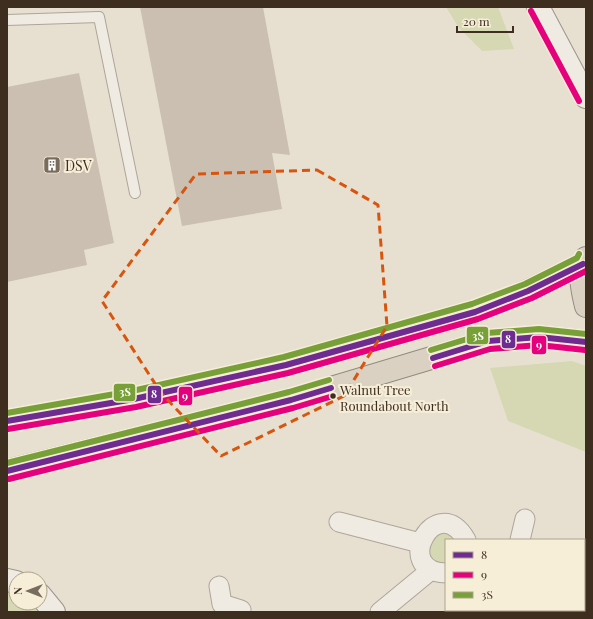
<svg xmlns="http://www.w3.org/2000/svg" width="593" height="619" viewBox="0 0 593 619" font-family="'Playfair Display',serif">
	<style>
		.green { fill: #d6d7b3 }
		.building { fill: #cbbfb2 }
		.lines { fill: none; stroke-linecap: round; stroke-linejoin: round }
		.lane-casing { stroke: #ada599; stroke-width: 12 }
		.street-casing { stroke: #ada599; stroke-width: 21 }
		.secondary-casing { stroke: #9c958a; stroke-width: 24 }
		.highway-casing { stroke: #928b80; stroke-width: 24 }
		.lane { stroke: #efebe3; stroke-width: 10 }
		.street { stroke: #efebe3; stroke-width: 19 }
		.secondary { stroke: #efebe3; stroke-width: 22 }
		.highway { stroke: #dad1c2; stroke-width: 22 }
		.bus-1-casing { stroke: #f7eed8; stroke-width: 9 }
		.bus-2-casing { stroke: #f7eed8; stroke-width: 9 }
		.bus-3-casing { stroke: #f7eed8; stroke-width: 9 }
		.bus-1 { stroke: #6e2c91; stroke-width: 6 }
		.bus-2 { stroke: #e5007d; stroke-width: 6 }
		.bus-3 { stroke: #78a038; stroke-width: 6 }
		.marked { fill: none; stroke: #d7550e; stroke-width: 3; stroke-dasharray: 8 5; stroke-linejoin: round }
		.bus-dot { fill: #3d2e20; stroke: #f7eed8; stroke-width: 1.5 }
		.labels { text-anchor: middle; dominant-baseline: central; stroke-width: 4; stroke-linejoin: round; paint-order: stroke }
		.bus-label { font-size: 13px; fill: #3d2e20; stroke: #f7eed8; text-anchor: start }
		.poi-label { font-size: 14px; fill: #3d2e20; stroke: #f7eed8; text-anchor: start }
		.line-badge { stroke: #f7eed8; stroke-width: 1.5 }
		.badge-label { font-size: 11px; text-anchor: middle; font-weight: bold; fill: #fff }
	</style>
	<rect width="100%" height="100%" fill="#e7e0d1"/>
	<path class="green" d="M446 7H498L514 49 482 51 459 28Z
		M572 361 586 366V452L508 421 490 368Z
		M444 532 458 540H446V565L431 559C427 540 427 540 444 532Z
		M7 590 16 594V603H32L41 612H7Z"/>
	<path class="building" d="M140 7H263L290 155 272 153 282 209 182 226Z
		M79 73 114 243 84 250 87 265 7 282V87Z"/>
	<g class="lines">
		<defs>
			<path id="lane" d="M7 20 99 17 135 193"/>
			<path id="street" d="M339 522 420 543
				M520 540 525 519
				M446 573C390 571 437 489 466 540
				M219 586 222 604
				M222 604 241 610
				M380 612 431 570"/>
			<path id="secondary" d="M538 7 586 97
				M7 580 16 582
				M40 595 54 612"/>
			<path id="highway" d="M586 258C578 273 582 290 586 306
				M7 421 134 399 286 365 475 312 528 291 583 264
				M7 471 291 400 488 341 539 337 586 342"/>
		</defs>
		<use href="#lane" class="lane-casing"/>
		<use href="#street" class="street-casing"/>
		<use href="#secondary" class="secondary-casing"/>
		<use href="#highway" class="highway-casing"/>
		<use href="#lane" class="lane"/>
		<use href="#street" class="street"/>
		<use href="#secondary" class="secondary"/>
		<use href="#highway" class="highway"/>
		<defs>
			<path id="bus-1" d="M433 358 488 341 539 337 586 342
				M7 421 134 399 286 365 475 312 528 291 583 264
				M7 471 291 400 331 388"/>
			<path id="bus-2" d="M531 11 579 101
				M435 366 490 349 539 345 585 350
				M8 429 136 407 288 373 478 319 532 298 586 271
				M9 479 293 408 333 396"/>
			<path id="bus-3" d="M431 350 487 333 539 329 586 334
				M7 413 132 391 284 357 472 304 525 284 577 258 579 254
				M7 463 289 392 329 380"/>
		</defs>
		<use href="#bus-1" class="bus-1-casing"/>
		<use href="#bus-2" class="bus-2-casing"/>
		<use href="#bus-3" class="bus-3-casing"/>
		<use href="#bus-1" class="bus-1"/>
		<use href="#bus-2" class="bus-2"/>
		<use href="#bus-3" class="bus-3"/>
	</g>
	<path class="marked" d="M317 170 378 205 387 326 344 396 221 456 161 393 102 301 196 174Z"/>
	<defs>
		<symbol id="building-square" viewBox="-11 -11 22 22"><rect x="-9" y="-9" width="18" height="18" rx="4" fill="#786c5e" stroke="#f7eed8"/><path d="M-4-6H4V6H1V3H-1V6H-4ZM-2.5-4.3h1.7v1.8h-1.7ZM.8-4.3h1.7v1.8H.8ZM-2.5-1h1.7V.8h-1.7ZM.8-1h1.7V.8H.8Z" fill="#fff"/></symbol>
	</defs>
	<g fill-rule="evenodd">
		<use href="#building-square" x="42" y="155" width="20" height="20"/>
	</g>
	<circle class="bus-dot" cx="333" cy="396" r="3.5"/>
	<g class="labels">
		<g class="bus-label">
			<text x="340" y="389">Walnut Tree<tspan x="340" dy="16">Roundabout North</tspan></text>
		</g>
		<g class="poi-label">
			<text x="65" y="165">DSV</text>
		</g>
	</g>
	<g class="line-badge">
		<rect x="466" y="326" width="23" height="19" rx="4" fill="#78a038"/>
		<rect x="501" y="330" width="15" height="19" rx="4" fill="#6e2c91"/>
		<rect x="531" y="335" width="16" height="20" rx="4" fill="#e5007d"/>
		<rect x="113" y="383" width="23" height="19" rx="4" fill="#78a038"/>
		<rect x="147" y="385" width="15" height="19" rx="4" fill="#6e2c91"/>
		<rect x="178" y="386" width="15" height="20" rx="4" fill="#e5007d"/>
	</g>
	<g class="badge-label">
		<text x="478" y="340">3S</text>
		<text x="508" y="343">8</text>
		<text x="539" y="349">9</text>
		<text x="125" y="396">3S</text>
		<text x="154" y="398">8</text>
		<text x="185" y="400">9</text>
	</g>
	<rect width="593" height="619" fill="none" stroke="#3d2e20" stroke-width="16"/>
	<rect x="445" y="539" width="140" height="72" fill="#f7eed8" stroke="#ada18e"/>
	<rect x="453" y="552" width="20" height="6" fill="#6e2c91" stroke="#ada18e"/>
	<text x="481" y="559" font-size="12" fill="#3d2e20">8</text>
	<rect x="453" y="572" width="20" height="6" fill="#e5007d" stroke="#ada18e"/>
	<text x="481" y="579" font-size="12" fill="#3d2e20">9</text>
	<rect x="453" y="592" width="20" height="6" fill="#78a038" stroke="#ada18e"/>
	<text x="481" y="599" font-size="12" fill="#3d2e20">3S</text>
	<g transform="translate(28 591) rotate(270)"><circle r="19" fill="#f7eed8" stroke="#ada18e"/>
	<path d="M0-3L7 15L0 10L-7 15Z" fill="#786c5e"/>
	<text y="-6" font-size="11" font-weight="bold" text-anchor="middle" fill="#3d2e20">N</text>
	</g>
	<path d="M457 26v6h56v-6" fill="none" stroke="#3d2e20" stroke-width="2"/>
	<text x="463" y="26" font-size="12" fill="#3d2e20" stroke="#f7eed8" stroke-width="3" paint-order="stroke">20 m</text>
</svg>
